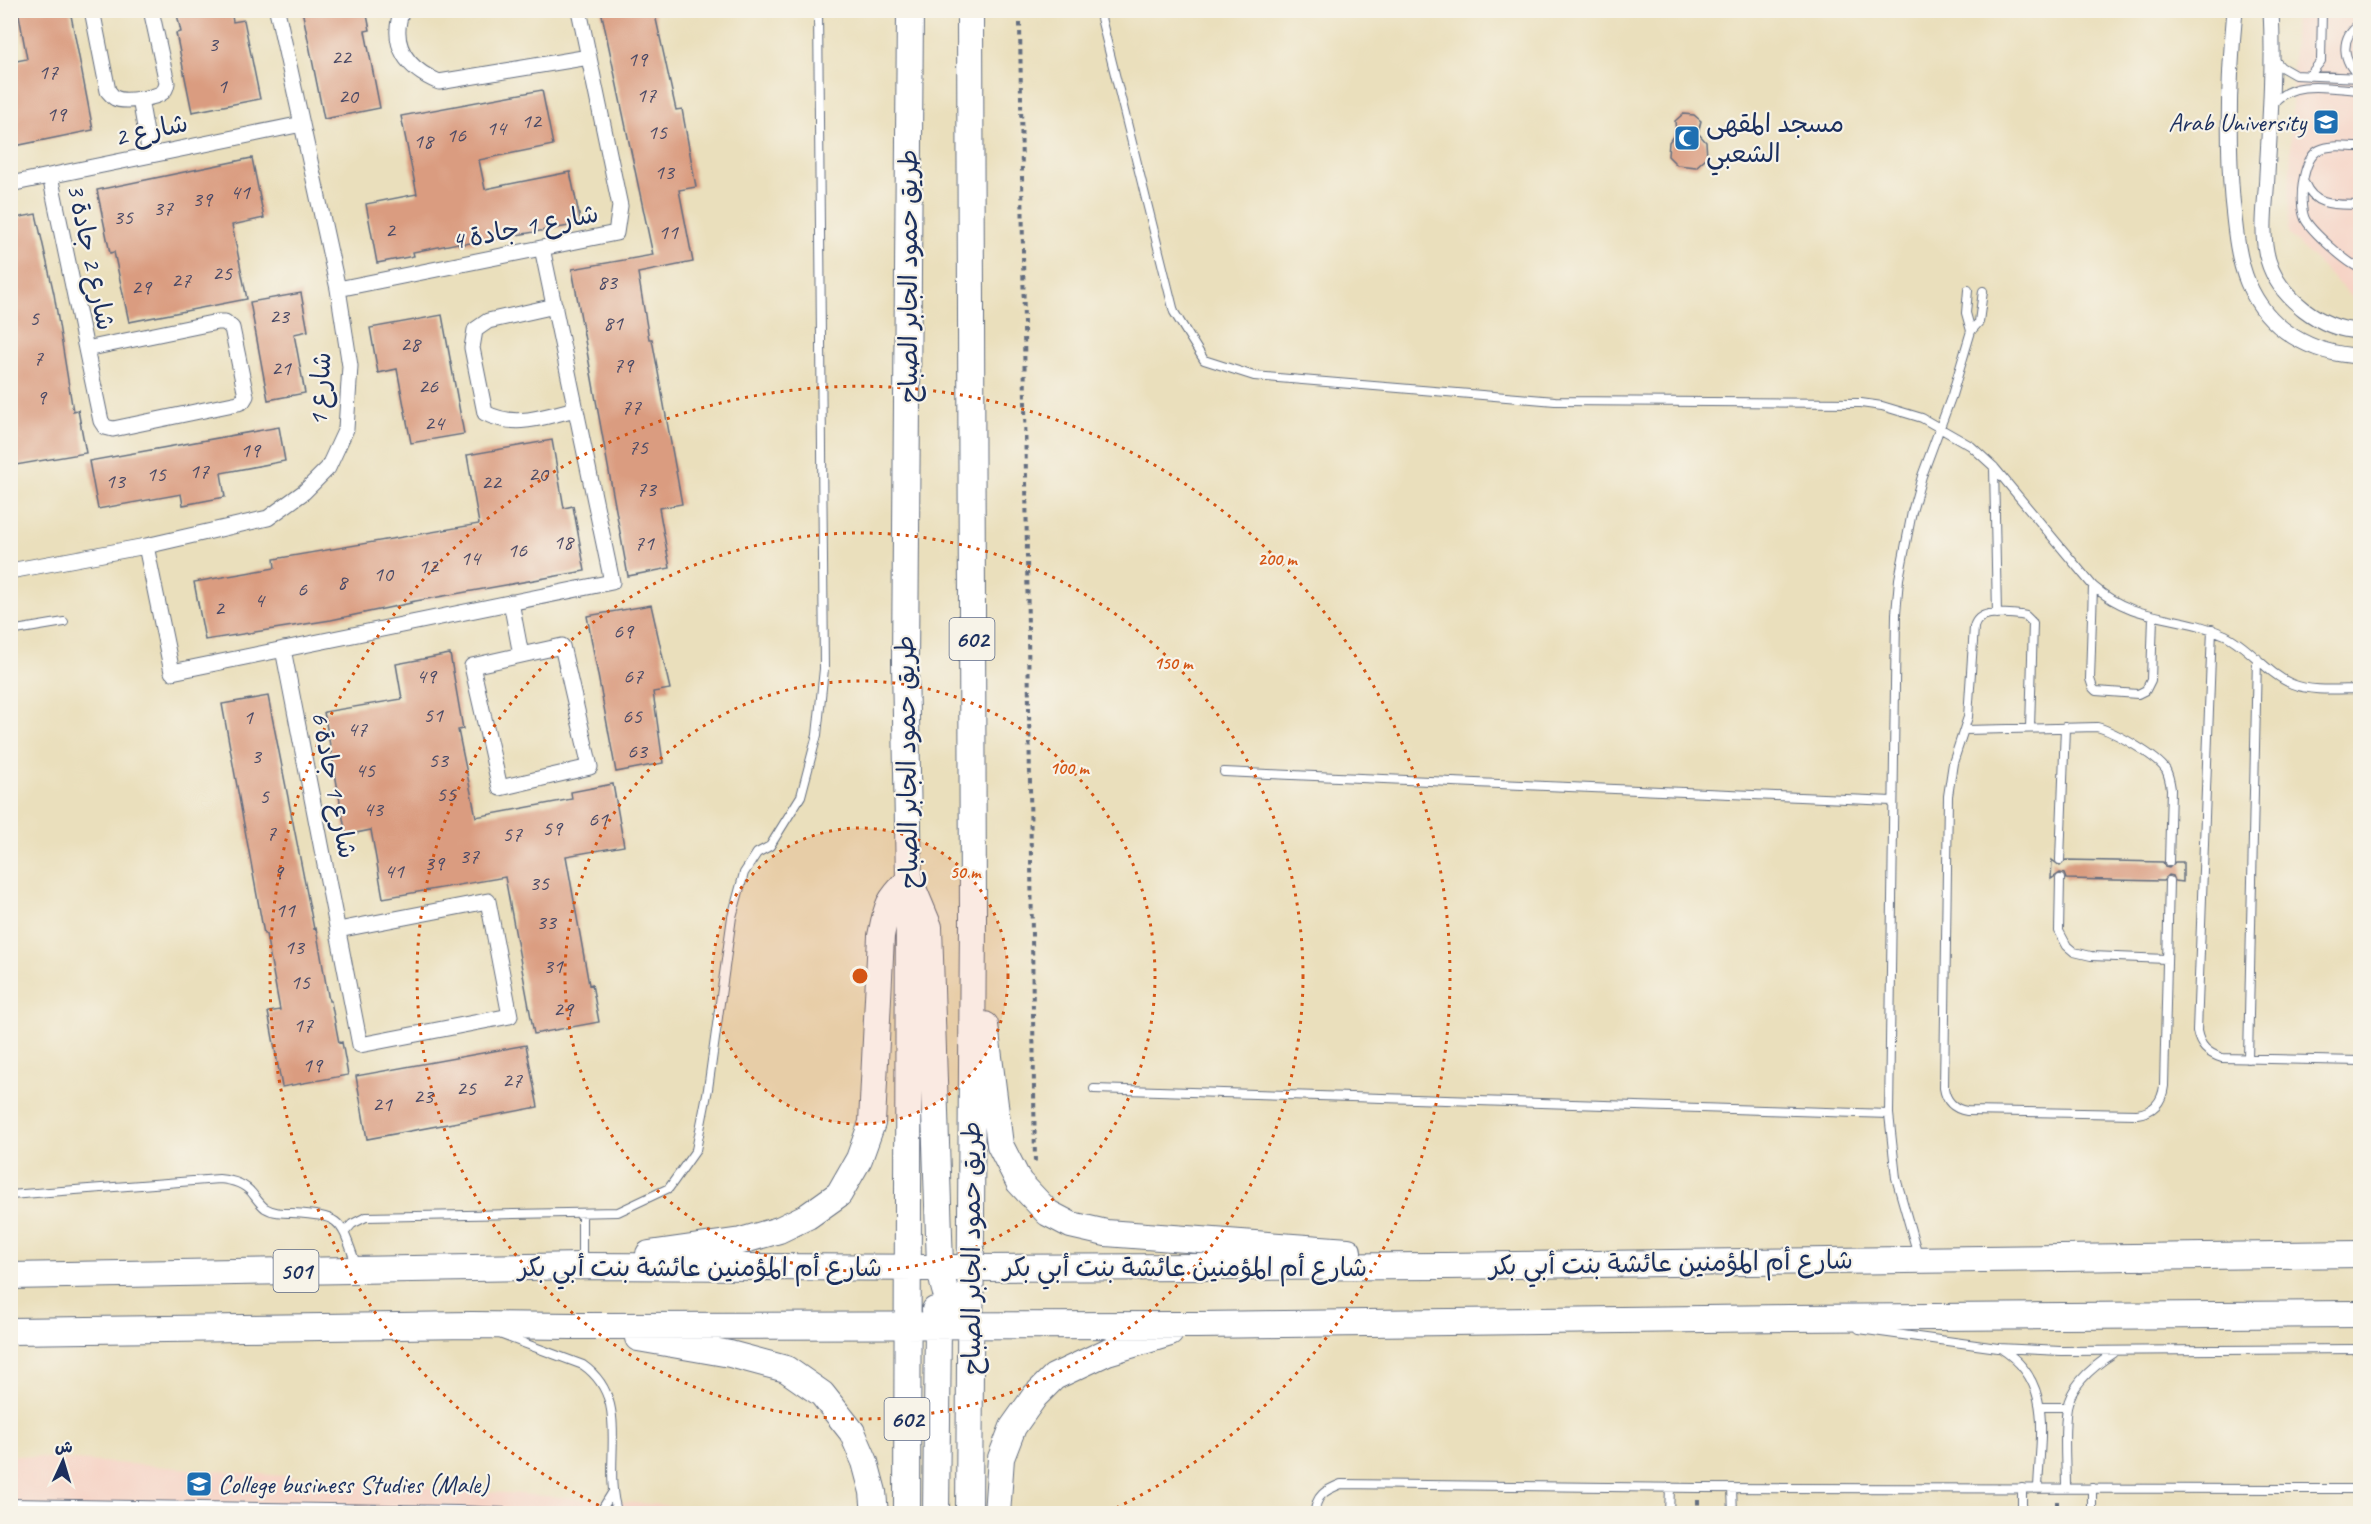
<svg xmlns="http://www.w3.org/2000/svg" width="2371" height="1524" viewBox="0 0 2371 1524" font-family="Caveat,'Playpen Sans Arabic',sans-serif">
	<style>
		.built { fill: #f6d2c4 }
		.building { fill: #da9c80 }
		.lines { fill: none; stroke-linecap: round; stroke-linejoin: round }
		.lane-casing { stroke: #636d7f; stroke-width: 10 }
		.street-casing { stroke: #636d7f; stroke-width: 17 }
		.primary-casing { stroke: #636d7f; stroke-width: 28 }
		.path { stroke: #636d7f; stroke-width: 4; stroke-dasharray: 4.5 4.5; stroke-linecap: butt }
		.lane { stroke: #fff; stroke-width: 8 }
		.street { stroke: #fff; stroke-width: 15 }
		.primary { stroke: #fff; stroke-width: 26 }
		.ring { fill: none; stroke: #d45514; stroke-width: 3; stroke-dasharray: 3 6 }
		.labels { text-anchor: middle; dominant-baseline: central; stroke-width: 4.5; stroke-linejoin: round; paint-order: stroke }
		.number-label { font-size: 22px; fill: #4b4a66 }
		.shield { fill: #f7f3e8; stroke: #5d6a87; stroke-width: 1.5 }
		.shield-label { font-size: 24px; font-weight: bold; fill: #1b2f5e }
		.poi-label { font-size: 26px; fill: #1b2f5e; stroke: #f7f3e8; text-anchor: start }
		.street-label { font-size: 26px; fill: #1b2f5e; stroke: #f7f3e8 }
		.centre { fill: #d45514; stroke: #f7f3e8; stroke-width: 3 }
		.ring-label { font-size: 18px; text-anchor: middle; font-weight: bold; fill: #d45514; stroke: #f7f3e8; stroke-width: 4.5; stroke-linejoin: round; paint-order: stroke }
	</style>
	<rect width="100%" height="100%" fill="#f7f3e8"/>
	<filter id="ink" filterUnits="userSpaceOnUse"><feTurbulence type="fractalNoise" baseFrequency=".0167" numOctaves="2"/><feDisplacementMap in="SourceGraphic" scale="12" xChannelSelector="R" yChannelSelector="G"/><feConvolveMatrix kernelMatrix="1 2 1 2 8 2 1 2 1" color-interpolation-filters="sRGB"/></filter>
	<filter id="wash" filterUnits="userSpaceOnUse"><feTurbulence type="fractalNoise" baseFrequency=".008" numOctaves="4" result="noise"/><feDisplacementMap in="SourceGraphic" scale="24" xChannelSelector="R" yChannelSelector="G"/><feGaussianBlur stdDeviation="1.35" result="paint"/><feColorMatrix in="noise" values="0 0 0 0 0 0 0 0 0 0 0 0 0 0 0 0 0 1.4 0 .05"/><feComposite in="paint" operator="in"/></filter>
	<g filter="url(#wash)">
		<rect width="100%" height="100%" fill="#eadfbc"/>
		<path class="built" d="M2295 11H2360V305L2288 234Z
			M11 1455 766 1513H11Z"/>
		<g id="blocks">
			<path class="building" d="M18 10H70L93 130 10 147V75L14 74 11 62 27 59Z
				M176 10H231L233 22 244 20 260 99 192 112 176 33 181 32Z
				M302 10H366L370 30 365 31 380 108 324 119Z
				M601 10H654L676 110 682 109 696 187 679 190 693 262 638 273 649 339H652L682 504 659 508 670 568 628 576 572 269 653 255Z
				M542 90 553 145 479 160 485 189 570 172 581 224 459 245 458 243 413 252 414 256 377 263 366 204 417 194 401 116Z
				M1683 114 1694 115 1701 121 1698 133 1706 142 1707 157 1696 167 1677 165 1668 156 1669 142 1676 132 1675 121Z
				M252 158 264 218 232 225 247 299 129 322 114 252 110 253 97 190Z
				M36 214 54 294 73 411 78 410 86 453 16 465 10 435V219Z
				M301 293 308 331 294 334 305 393 268 400 250 302Z
				M442 315 464 434 411 443 397 369 378 373 370 328Z
				M279 427 285 461 221 473 225 497 183 505 181 494 98 509 89 461Z
				M552 440 564 508 573 506 585 571 410 602 411 603 331 620 205 640 194 582 275 568 274 559 479 524 467 455Z
				M651 605 670 689 653 692 663 763 616 772 587 616Z
				M450 654 463 729 458 730 476 817 572 799 571 792 613 784 624 846 566 856 589 985 592 984 599 1022 534 1034 505 877 383 898 371 830 346 835 324 712 402 699 396 664Z
				M268 696 314 929 316 928 329 1001H331L339 1043 342 1042 348 1075 282 1087 268 1012 280 1010 266 934H264L222 704Z
				M2052 860 2060 866 2066 860 2163 862 2165 867 2169 868 2175 862H2183V882L2175 881 2173 876 2169 875 2163 881 2066 879 2064 874 2060 873 2051 879Z
				M526 1045 538 1107 367 1139 356 1076Z"/>
		</g>
	</g>
	<g filter="url(#ink)">
		<use href="#blocks" fill-opacity="0" stroke="#636d7f" stroke-width="1.5"/>
		<g class="lines">
			<defs>
				<path id="lane" d="M1099 10 1174 312 1204 360 1254 376 1555 401 1861 403 1882 406 1922 418 1971 446 1994 467 2093 586C2137 624 2177 613 2225 635 2250 647 2266 673 2292 684 2312 692 2339 689 2360 689
					M1020 12 1022 10
					M2360 23C2339 38 2342 61 2360 77
					M2273 58 2281 67 2295 75 2360 78
					M2309 76 2321 61 2322 10
					M2273 104C2292 78 2333 89 2360 90
					M2360 147C2347 147 2331 144 2319 150 2302 159 2298 203 2305 219 2311 231 2348 264 2360 268
					M2305 184C2315 208 2338 204 2360 205
					M1968 290 1966 313 1971 331
					M1994 467 1997 614
					M2093 586 2090 679 2093 688 2096 691 2138 694 2146 690 2151 680 2153 616
					M2212 629 2197 1031C2200 1046 2207 1053 2222 1058L2360 1061
					M10 631 64 622
					M2030 728 2033 623 2026 616 2021 615C2005 614 1979 608 1974 627L1968 717 1953 763 1948 796 1944 1088C1946 1101 1954 1109 1967 1111L2137 1114C2153 1112 2162 1103 2164 1086L2169 881
					M1965 730 2097 727C2113 731 2157 756 2166 770 2169 776 2170 782 2171 789L2169 862
					M1224 772 1892 801
					M2060 860 2065 727
					M2060 879 2059 931 2067 946 2074 952 2091 956 2167 959
					M2248 1059 2257 658
					M1094 1089 1889 1114
					M10 1195 219 1179C232 1180 244 1183 252 1193 256 1198 260 1204 265 1208 273 1213 282 1213 292 1213 342 1216 340 1219 356 1264
					M582 1213V1262
					M345 1232 352 1224 366 1217 618 1212 669 1188 696 1150 708 1089 732 917 744 873 757 853 770 846 801 796 817 735 824 669 818 10
					M1918 1255 1896 1178 1889 1114 1896 614 1899 579 1912 512 1922 476 1952 395 1971 331 1979 322 1983 291
					M1859 1329 1998 1348 2061 1351 2360 1349
					M502 1335 583 1365C634 1401 600 1462 618 1514
					M2000 1348C2054 1381 2040 1434 2038 1488
					M2041 1407H2067
					M1732 1488 1733 1514
					M2022 1488V1514
					M2066 1488C2066 1464 2063 1431 2067 1408 2071 1384 2095 1365 2114 1353
					M2092 1488V1514
					M10 1503 459 1510 553 1514
					M599 1514 612 1493
					M1315 1514C1315 1495 1326 1490 1341 1484L1697 1488 2360 1489
					M1669 1514 1670 1487"/>
				<path id="street" d="M92 10 108 91C110 93 113 97 115 98 124 103 156 98 163 92 166 89 166 87 167 83L151 10
					M402 10C389 46 408 69 439 82L589 57
					M2235 10C2229 73 2227 135 2232 198 2235 226 2237 257 2248 283 2268 330 2311 354 2360 356
					M2271 10C2274 65 2270 120 2267 174 2266 203 2260 232 2268 260 2279 298 2322 330 2360 331
					M140 99 150 155
					M50 176 101 421 105 427 113 429 238 403 243 401 246 396 232 328 225 322H217L86 349
					M10 184 302 124
					M338 289 616 233 620 206 579 10
					M555 306 488 321 475 330 472 348 485 413C516 429 544 416 576 409
					M146 546 172 672 612 582 542 248
					M10 571 146 546 268 518 304 492 328 468 346 429 350 366 338 289 277 10
					M511 602 521 655
					M562 646 590 767 500 788 472 666Z
					M283 649 360 1045 510 1016 488 901 338 930"/>
				<path id="primary" d="M914 891 929 927 940 1266C945 1299 948 1303 971 1325
					M985 1025 1000 1145 1019 1182 1048 1213 1071 1225 1106 1233 1348 1251
					M649 1254 741 1241 779 1230 808 1216 839 1194 859 1159 872 1123 881 936C887 906 887 902 909 880
					M10 1276 582 1266 970 1268 1446 1266 2360 1254
					M935 1310 938 1325 936 1514
					M10 1331 472 1325 573 1326 1197 1325 1790 1318 2360 1314
					M638 1338 730 1354 786 1369 822 1394 852 1432 865 1462 873 1492 875 1514
					M907 1514 909 880 905 663 910 10
					M969 1514 973 918 970 10
					M997 1514 1001 1458 1013 1427 1035 1396 1054 1377 1107 1352 1170 1333"/>
			</defs>
			<use href="#lane" class="lane-casing"/>
			<use href="#street" class="street-casing"/>
			<use href="#primary" class="primary-casing"/>
			<path class="path" d="M1020 23 1035 1165
				M1698 1500V1514
				M2057 1514V1501"/>
			<use href="#lane" class="lane"/>
			<use href="#street" class="street"/>
			<use href="#primary" class="primary"/>
		</g>
	</g>
	<circle cx="860" cy="976" r="148" fill="#d45514" fill-opacity=".12"/>
	<g class="ring">
		<circle cx="860" cy="976" r="148"/>
		<circle cx="860" cy="976" r="295"/>
		<circle cx="860" cy="976" r="443"/>
		<path d="M615 1513A590 590 0 1 1 1105 1513"/>
	</g>
	<defs>
		<symbol id="school-square" viewBox="-11 -11 22 22"><rect x="-9" y="-9" width="18" height="18" rx="4" fill="#1f6fb2" stroke="#f7f3e8"/><path d="M0-5L7-2L0 1L-7-2ZM-4 1L0 2.5L4 1V4Q0 6-4 4Z" fill="#fff"/></symbol>
		<symbol id="mosque-square" viewBox="-11 -11 22 22"><rect x="-9" y="-9" width="18" height="18" rx="4" fill="#1f6fb2" stroke="#f7f3e8"/><path d="M3.5-4.9A6 6 0 1 0 3.5 4.9A5 5 0 1 1 3.5-4.9Z" fill="#fff"/></symbol>
	</defs>
	<g fill-rule="evenodd">
		<use href="#school-square" x="2311" y="107" width="30" height="30"/>
		<use href="#mosque-square" x="1672" y="123" width="30" height="30"/>
		<use href="#school-square" x="184" y="1469" width="30" height="30"/>
	</g>
	<g class="labels">
		<g class="number-label">
			<text x="213" y="44">3</text>
			<text x="341" y="57">22</text>
			<text x="637" y="59">19</text>
			<text x="48" y="72">17</text>
			<text x="222" y="86">1</text>
			<text x="646" y="95">17</text>
			<text x="348" y="96">20</text>
			<text x="56" y="114">19</text>
			<text x="531" y="121">12</text>
			<text x="496" y="128">14</text>
			<text x="657" y="132">15</text>
			<text x="456" y="135">16</text>
			<text x="423" y="141">18</text>
			<text x="664" y="172">13</text>
			<text x="240" y="192">41</text>
			<text x="202" y="199">39</text>
			<text x="163" y="208">37</text>
			<text x="123" y="217">35</text>
			<text x="390" y="230">2</text>
			<text x="668" y="232">11</text>
			<text x="222" y="273">25</text>
			<text x="181" y="280">27</text>
			<text x="607" y="282">83</text>
			<text x="141" y="287">29</text>
			<text x="279" y="316">23</text>
			<text x="34" y="318">5</text>
			<text x="613" y="323">81</text>
			<text x="410" y="344">28</text>
			<text x="38" y="358">7</text>
			<text x="623" y="365">79</text>
			<text x="281" y="368">21</text>
			<text x="428" y="386">26</text>
			<text x="41" y="397">9</text>
			<text x="631" y="407">77</text>
			<text x="434" y="423">24</text>
			<text x="638" y="447">75</text>
			<text x="250" y="450">19</text>
			<text x="199" y="471">17</text>
			<text x="156" y="474">15</text>
			<text x="538" y="474">20</text>
			<text x="115" y="481">13</text>
			<text x="491" y="482">22</text>
			<text x="646" y="489">73</text>
			<text x="563" y="542">18</text>
			<text x="644" y="543">71</text>
			<text x="517" y="550">16</text>
			<text x="470" y="558">14</text>
			<text x="428" y="566">12</text>
			<text x="383" y="574">10</text>
			<text x="342" y="582">8</text>
			<text x="302" y="589">6</text>
			<text x="259" y="600">4</text>
			<text x="219" y="608">2</text>
			<text x="623" y="631">69</text>
			<text x="426" y="676">49</text>
			<text x="633" y="676">67</text>
			<text x="433" y="715">51</text>
			<text x="632" y="716">65</text>
			<text x="248" y="717">1</text>
			<text x="357" y="729">47</text>
			<text x="637" y="751">63</text>
			<text x="256" y="756">3</text>
			<text x="438" y="760">53</text>
			<text x="365" y="770">45</text>
			<text x="446" y="794">55</text>
			<text x="264" y="796">5</text>
			<text x="373" y="809">43</text>
			<text x="598" y="819">61</text>
			<text x="552" y="828">59</text>
			<text x="271" y="833">7</text>
			<text x="512" y="834">57</text>
			<text x="469" y="856">37</text>
			<text x="434" y="863">39</text>
			<text x="394" y="871">41</text>
			<text x="278" y="872">9</text>
			<text x="539" y="883">35</text>
			<text x="285" y="910">11</text>
			<text x="546" y="922">33</text>
			<text x="294" y="947">13</text>
			<text x="553" y="966">31</text>
			<text x="300" y="982">15</text>
			<text x="563" y="1009">29</text>
			<text x="303" y="1025">17</text>
			<text x="312" y="1065">19</text>
			<text x="512" y="1080">27</text>
			<text x="466" y="1088">25</text>
			<text x="423" y="1096">23</text>
			<text x="382" y="1104">21</text>
		</g>
		<g class="shield">
			<rect x="949.5" y="618" width="45" height="42" rx="4.5"/>
			<rect x="273.5" y="1250" width="45" height="42" rx="4.5"/>
			<rect x="884.5" y="1398" width="45" height="42" rx="4.5"/>
		</g>
		<g class="shield-label">
			<text x="972" y="639">602</text>
			<text x="296" y="1271">501</text>
			<text x="907" y="1419">602</text>
		</g>
		<g class="poi-label">
			<text x="2306" y="122" text-anchor="end">Arab University</text>
			<text x="1706" y="123">مسجد المقهى<tspan x="1706" dy="30">الشعبي</tspan></text>
			<text x="218" y="1484">College business Studies (Male)</text>
		</g>
		<g class="street-label">
			<text transform="translate(151 130) rotate(-12)">شارع 2</text>
			<text transform="translate(525 227) rotate(-11)">شارع 1 جادة 4</text>
			<text transform="translate(91 257) rotate(78)">شارع 2 جادة 3</text>
			<text transform="translate(908 276) rotate(-90)">طريق حمود الجابر الصباح</text>
			<text transform="translate(320 389) rotate(-87)">شارع 1</text>
			<text transform="translate(907 762) rotate(-91)">طريق حمود الجابر الصباح</text>
			<text transform="translate(334 785) rotate(79)">شارع 1 جادة 6</text>
			<text transform="translate(971 1248) rotate(-90)">طريق حمود الجابر الصباح</text>
			<text transform="translate(1671 1263) rotate(-1)">شارع أم المؤمنين عائشة بنت أبي بكر</text>
			<text x="700" y="1267">شارع أم المؤمنين عائشة بنت أبي بكر</text>
			<text x="1185" y="1267">شارع أم المؤمنين عائشة بنت أبي بكر</text>
		</g>
	</g>
	<circle cx="860" cy="976" r="9" class="centre"/>
	<g class="ring-label">
		<text x="1277" y="565">200 m</text>
		<text x="1173" y="669">150 m</text>
		<text x="1069" y="774">100 m</text>
		<text x="965" y="878">50 m</text>
	</g>
	<rect width="2371" height="1524" fill="none" stroke="#f7f3e8" stroke-width="36"/>
	<g transform="translate(63 1461) rotate(4)" stroke="#f7f3e8" stroke-width="4.5" paint-order="stroke">
	<path d="M0-4.5L10 22L0 15L-10 22Z" fill="#1b2f5e"/>
	<text y="-9" font-size="16" font-weight="bold" text-anchor="middle" fill="#1b2f5e">ش</text>
	</g>
</svg>
